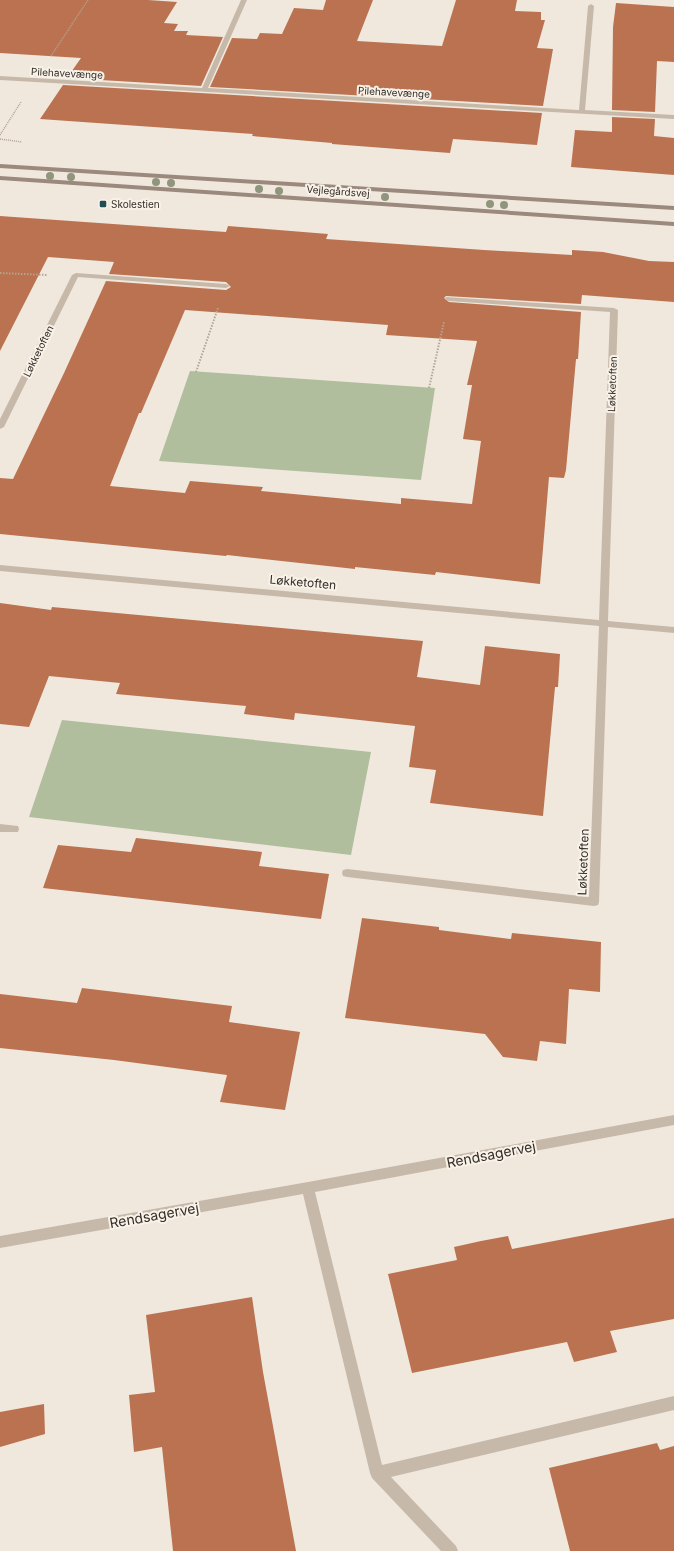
<svg xmlns="http://www.w3.org/2000/svg" width="674" height="1551" viewBox="0 0 674 1551" font-family="Inter,sans-serif">
	<style>
		.green { fill: #b1be9e }
		.building { fill: #bb7250; fill-rule: evenodd }
		.lines { fill: none; stroke-linecap: round; stroke-linejoin: round }
		.path-far1 { stroke: #b3a494; stroke-width: 1.5; stroke-dasharray: 1 1; stroke-linecap: butt }
		.path { stroke: #b3a494; stroke-width: 2; stroke-dasharray: 1.5 1.5; stroke-linecap: butt }
		.street { fill: #c7b9aa; fill-rule: evenodd }
		.secondary { fill: #9a897c; fill-rule: evenodd }
		.tree { fill: #90957d }
		.poi-dot { fill: #224c53; stroke: #f8f2e9; stroke-width: 1.5 }
		.labels { text-anchor: middle; dominant-baseline: central; stroke-width: 4; stroke-linejoin: round; paint-order: stroke }
		.far-street-label { font-size: 10px; fill: #352e29; stroke: #f8f2e9 }
		.far-poi-label { font-size: 10px; fill: #352e29; stroke: #f8f2e9; text-anchor: start }
		.street-label { font-size: 12px; fill: #352e29; stroke: #f8f2e9 }
		.near-street-label { font-size: 14px; fill: #352e29; stroke: #f8f2e9 }
	</style>
	<rect width="100%" height="100%" fill="#f0e8dd"/>
	<path class="green" d="M190 371 435 388 421 480 159 461Z
		M62 720 371 752 351 855 29 817Z"/>
	<path class="building" d="M0 0H148L177 2 164 23 178 24 174 31H188L186 35 223 37 201 86 67 78 81 58 0 53Z
		M326 0H373L357 41 442 46 456 0H517L515 11 541 12V20H545L537 48 553 49 543 106 210 87 232 38 257 39 260 33 282 34 294 8 323 10Z
		M616 3 674 7V62L657 61 655 112 612 110 613 27Z
		M63 85 542 113 537 145 453 139 450 153 332 144V143L252 136 253 134 40 119Z
		M612 117 655 119 654 136 674 138V175L571 167 575 130 612 132Z
		M0 216 226 232 228 226 328 234 326 239 484 250 572 255V250L603 252 649 261 674 262V302L582 295 581 304 446 296 444 298 449 302 581 312 578 359H576L566 470 564 478 549 477 540 584 436 572 435 575 355 567V569L227 555 226 556 0 534V478L13 479 64 373 106 281 226 290 231 287 226 282 109 274 114 262 48 257 0 351ZM185 310 388 325 386 335 477 341 467 385H472L463 439 481 441 472 504 401 498V504L261 491 263 487 190 481 185 493 110 486 139 413H141Z
		M0 603 51 610 52 607 160 617 423 641 417 677 480 685 485 646 560 654 558 687H555L543 816 430 803 436 770 409 767 415 726 295 713 294 720 244 714 246 706 116 694 120 683 49 676 29 727 0 724Z
		M136 838 262 852 259 866 329 874 321 919 43 888 58 845 131 852Z
		M362 918 439 927V930L511 939 512 933 601 942 600 992 569 989 566 1044 540 1041 537 1061 503 1057 485 1034 345 1018Z
		M82 988 232 1006 229 1022 300 1032 285 1110 220 1102 227 1075 114 1060 0 1048V994L77 1003Z
		M674 1218V1319L610 1331 617 1352 574 1362 567 1342 412 1373 388 1274 457 1260 454 1247 481 1241 508 1236 512 1249Z
		M252 1297 263 1372 296 1551H173L162 1447 134 1452 129 1395 155 1392 146 1315Z
		M44 1404 45 1434 0 1447V1412Z
		M657 1443 660 1450 674 1446V1551H570L549 1468Z"/>
	<g class="lines">
		<path class="path-far1" d="M51 56 88 0
			M0 135 21 102
			M0 139 22 142"/>
		<path class="path" d="M0 273 47 275
			M196 372 218 308
			M429 388 444 322"/>
		<path class="street" d="M241 0H247L208 88 579 110 588 6 591 4 594 6 585 110 674 115V119L0 80V76L202 88Z
			M76 273 226 284 230 286 226 288 78 277 4 427 0 429V419L72 275Z
			M446 297 614 308 618 310 608 621 674 627V633L608 627 599 902 598 905 594 906 347 877 343 876 342 873 343 870 347 869 589 897 599 626 0 571V565L599 620 610 312 449 301 445 299Z
			M0 824 18 826 19 829 18 832H0Z
			M674 1115V1125L315 1192 382 1465 674 1396V1410L391 1477 456 1546 458 1551H441L372 1478 370 1473 303 1194 0 1248V1236L308 1182Z"/>
		<path class="secondary" d="M0 164 674 206V210L0 168Z
			M0 176 674 222V226L0 180Z"/>
	</g>
	<g class="tree">
		<circle cx="50" cy="176" r="4"/>
		<circle cx="71" cy="177" r="4"/>
		<circle cx="156" cy="182" r="4"/>
		<circle cx="171" cy="183" r="4"/>
		<circle cx="259" cy="189" r="4"/>
		<circle cx="279" cy="191" r="4"/>
		<circle cx="367" cy="196" r="4"/>
		<circle cx="385" cy="197" r="4"/>
		<circle cx="490" cy="204" r="4"/>
		<circle cx="504" cy="205" r="4"/>
	</g>
	<rect class="poi-dot" x="99" y="200" width="8" height="8" rx="2"/>
	<g class="labels">
		<g class="far-street-label">
			<text transform="translate(67 73) rotate(3)">Pilehavevænge</text>
			<text transform="translate(394 92) rotate(3)">Pilehavevænge</text>
			<text transform="translate(338 191) rotate(4)">Vejlegårdsvej</text>
			<text transform="translate(38 351) rotate(-64)">Løkketoften</text>
			<text transform="translate(612 384) rotate(-88)">Løkketoften</text>
		</g>
		<g class="far-poi-label">
			<text x="111" y="204">Skolestien</text>
		</g>
		<g class="street-label">
			<text transform="translate(303 582) rotate(5)">Løkketoften</text>
			<text transform="translate(583 862) rotate(-88)">Løkketoften</text>
		</g>
		<g class="near-street-label">
			<text transform="translate(491 1154) rotate(-11)">Rendsagervej</text>
			<text transform="translate(154 1215) rotate(-10)">Rendsagervej</text>
		</g>
	</g>
</svg>
